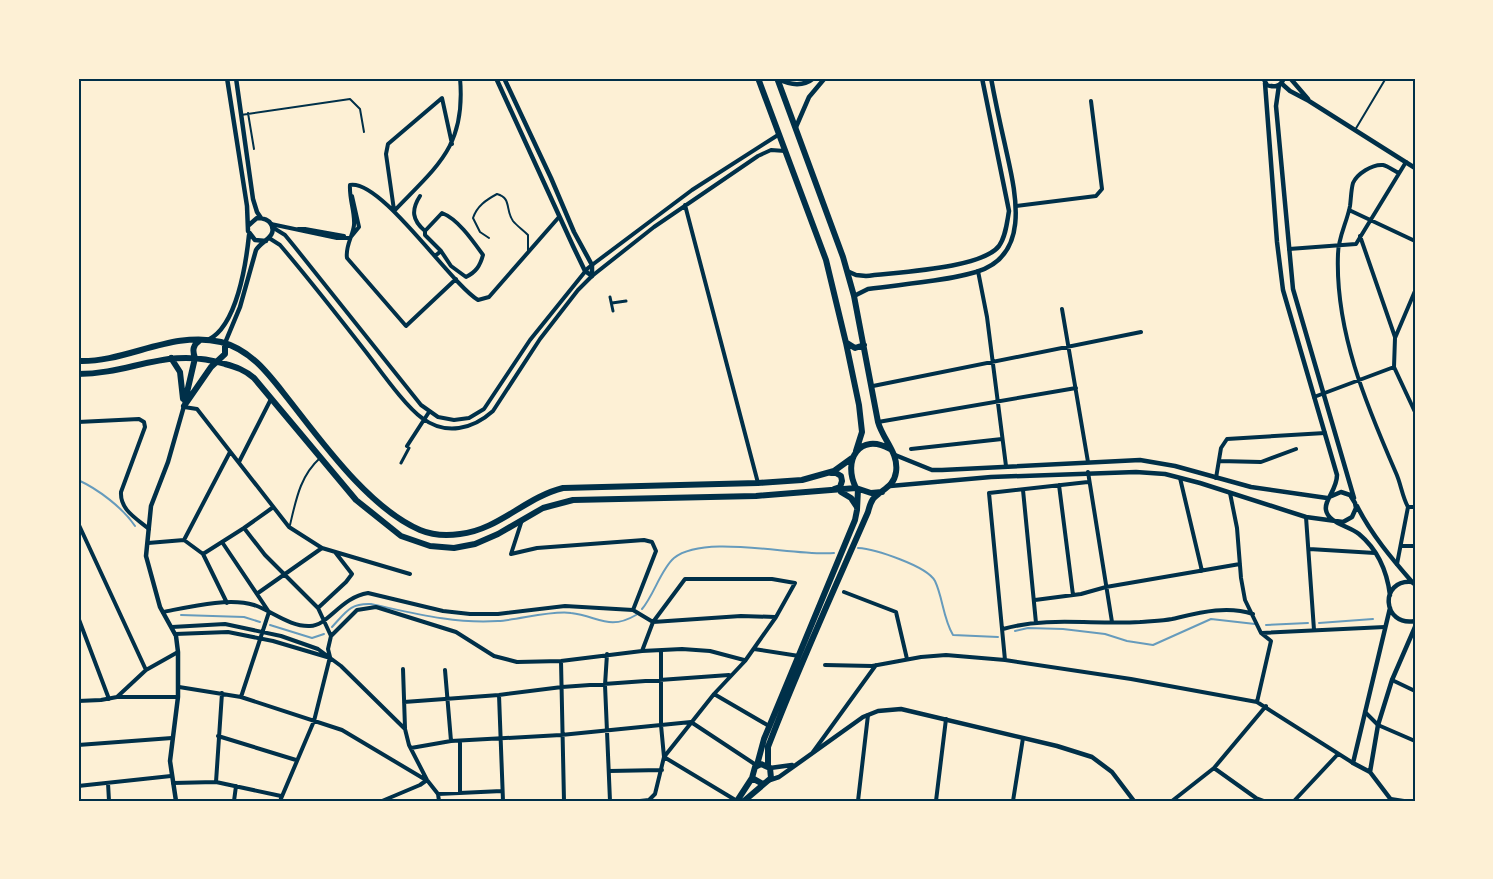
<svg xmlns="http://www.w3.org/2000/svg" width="1493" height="879" viewBox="0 0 1493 879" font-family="Jost,sans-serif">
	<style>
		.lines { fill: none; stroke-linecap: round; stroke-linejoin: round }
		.stream { stroke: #669bbc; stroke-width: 2 }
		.service { stroke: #003049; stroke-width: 2 }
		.pedestrian { stroke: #003049; stroke-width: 3 }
		.minor { stroke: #003049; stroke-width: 4 }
		.tertiary { stroke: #003049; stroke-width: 4.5 }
		.primary { stroke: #003049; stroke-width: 6 }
		.neatline { fill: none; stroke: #003049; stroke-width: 2 }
	</style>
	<rect width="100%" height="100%" fill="#fdf0d5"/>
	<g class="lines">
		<path class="stream" d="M78 480C98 489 123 508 135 526
			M858 548C875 549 927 566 935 581 943 598 943 618 953 635L998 637
			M642 609C654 595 661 569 674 558 705 533 795 557 834 553
			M181 615 244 617 260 622
			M1319 623 1373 619
			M270 625 312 638 324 634
			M1266 625 1308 623
			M332 627C346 612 350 603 371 604 413 613 454 624 498 621 518 620 552 610 571 613 598 616 609 631 636 615
			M1015 631 1028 628 1063 629 1105 634 1127 641 1153 645 1211 619 1255 624"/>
		<path class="service" d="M248 113 254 149
			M241 115 350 99 360 109 364 132
			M1355 130 1386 78
			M489 238 480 232 473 218C477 206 486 200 497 194 512 198 505 210 513 221 517 226 523 230 528 235V251
			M290 525C296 500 300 476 320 458"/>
		<path class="pedestrian" d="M610 297 613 311
			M612 303 626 301
			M401 463 409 448"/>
		<path class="minor" d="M420 196C411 210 412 220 425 231
			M685 205 758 483
			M1016 206 1096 196 1102 189 1091 101
			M394 210 386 154 388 144 442 98 452 144
			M395 210C438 165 466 146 460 78
			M1349 210 1415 241
			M271 224 337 238H350L359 227 352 196
			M272 227 285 235 294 246 421 405 438 417 454 420 469 418 484 409 530 340 588 268 692 190 778 135
			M298 229H305L344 236
			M1360 236 1395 337
			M269 238 280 245C310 280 338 316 366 352 380 370 405 406 422 418 446 436 473 429 493 411L540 339 578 290 592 276 654 227 758 156 771 150 785 151
			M1289 249 1356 244 1406 162
			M435 256 441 251 451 266 466 277C476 272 480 266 483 255 473 241 458 219 442 213L425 231V235L441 251
			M978 271 987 317 1006 466
			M456 279 406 326 347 258C345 246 353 236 354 225 355 212 349 199 350 185 381 179 450 283 478 300L489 297 559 217
			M1062 309 1088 462
			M1394 367 1415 412
			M873 386 1141 332
			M1314 397 1394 367 1395 338 1415 291
			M184 407 197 409 289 527 322 548
			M78 422 139 419 144 422 145 427 121 492C120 510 136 518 149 529
			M878 422 1076 388
			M407 446 429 412
			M911 449 1002 439
			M1219 461 1261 462 1296 449
			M239 462 271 399
			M1088 472 1112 622
			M1180 478 1202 571
			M1216 478 1221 448 1227 439 1325 433
			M1059 485 1073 595
			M1023 490 1036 623
			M1230 493 1237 528 1241 578 1245 600 1261 633 1271 641 1257 702
			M1408 507H1415
			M1306 517 1314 630
			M78 523 146 670 117 697
			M244 528 265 555 318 608 331 636 328 649 330 657
			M184 540 203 554 227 603
			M222 542 269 612 241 697
			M148 543 184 540 230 452
			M1401 546H1415
			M1309 549 1375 553
			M203 554 244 528 272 508
			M1397 564 1408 507C1402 496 1401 484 1396 473 1366 404 1335 331 1338 254 1338 238 1347 222 1350 206 1351 199 1351 190 1353 183 1357 174 1372 164 1383 165 1388 166 1394 171 1399 173
			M844 592 896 612 907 659
			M258 593 322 548 410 574
			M1035 600 1081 594 1106 587 1240 564
			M318 608 346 582 352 574 335 552
			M633 610 653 622 741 616 775 617
			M163 612C189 607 229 597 254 605 272 611 290 627 310 626 328 626 341 597 368 593L443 611 470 614H498L565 606 633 610 656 551 652 542 644 540 537 548 511 554 522 520
			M78 617 109 699
			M172 627 225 624 281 636 318 649 341 666 405 729 409 745 427 780 438 794 502 791
			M1003 629C1048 616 1093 625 1140 622 1150 621 1162 621 1172 619 1198 613 1226 605 1253 614
			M1262 633 1385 627
			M175 634 228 632 273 641 327 657
			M331 636 357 610 376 607 456 632 494 656 517 662 561 661 642 651 682 649 710 651 744 660
			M754 649 799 656
			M661 651V725L664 757 737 801
			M607 654 605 685 610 801
			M1005 660 989 493 1088 482
			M561 661 564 801
			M825 665 872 666 921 657 946 655 1005 660 1131 679 1257 702 1353 763
			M403 669 405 728
			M146 670 178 652
			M445 670 451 741
			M1392 680 1415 691
			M179 687 241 697 342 730 426 780
			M714 694 769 726
			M499 695 503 801
			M78 701 101 700 117 697H178
			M404 702 499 695 562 687 729 675
			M1365 712 1378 725 1415 741
			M218 736 296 760
			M460 741V793
			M78 745 172 738
			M411 748 451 741 561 735 691 722 756 765
			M813 752 876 665
			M1214 768 1256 798 1264 801
			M609 771 662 770
			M216 782 222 693
			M108 783 109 801
			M173 783 216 782 281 796
			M78 786 171 776
			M438 794 439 801
			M1391 799 1404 801
			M234 801 236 786
			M280 801 314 721 330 657
			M382 801 420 785 427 780
			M640 801 649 800 655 794 664 757 714 694 745 661 776 617 795 583 772 579H685L653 622 642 651
			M858 801 868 715
			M936 801 946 719
			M1013 801 1023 738
			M1172 801 1214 768 1266 706
			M1294 801 1338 754"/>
		<path class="tertiary" d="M227 78 247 206 248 231 255 240 266 241
			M236 78 253 199 257 212 261 218
			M496 78 573 246 585 271 592 276
			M504 78 551 178 574 232 592 265V276
			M1263 78 1267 85C1275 88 1281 86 1284 78
			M1290 78 1308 99
			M778 79C790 85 803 87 814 78
			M1265 83 1277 242 1283 290 1337 475C1337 490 1324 500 1326 510 1328 523 1349 526 1359 534 1377 549 1387 571 1390 595
			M1281 83 1290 91 1309 101 1415 168
			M1279 85 1276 106 1293 289 1354 498
			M796 127 809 97 825 78
			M847 271 856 275 866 276C896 272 981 269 999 246 1006 236 1007 222 1009 211L982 78
			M854 296 868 289C903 284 941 282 976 272 1034 255 1014 187 1005 145 1000 123 995 100 991 78
			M208 340C237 326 246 264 249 235
			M225 343 240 307 256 250C261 241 278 237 271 224 268 219 263 218 257 218L249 225
			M890 486 991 477 1136 472 1165 474 1200 483 1306 517 1343 522 1352 517 1356 508 1355 503 1350 495 1341 492 1327 498 1251 487 1175 466 1140 460 942 470H932L895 455
			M1357 506C1371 534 1392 559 1413 583
			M1412 582C1379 579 1382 627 1415 621
			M1390 608 1353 763 1370 772 1392 801
			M770 768 792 765
			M1370 772 1378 725 1392 680 1415 627
			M770 780 779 777 863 717 878 711 901 709 1057 746 1092 757 1112 772 1134 801
			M176 801 170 761 178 697V652L176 636 160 607 146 556 151 506 168 462 184 406"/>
		<path class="primary" d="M758 78 826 260 846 343 859 405 862 432 856 451
			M847 343 855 348 864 345
			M171 358 180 372 183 399
			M78 361C126 363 172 330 221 342 252 350 270 376 289 400 322 442 369 508 420 530 432 535 447 536 460 534 498 530 526 497 563 488L758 483 802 480 834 471 852 458
			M78 374C132 374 167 346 225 364 236 367 245 370 254 378L356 500 401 536 430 546 454 548 475 544 498 534 543 508 573 500 756 496 856 488
			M185 401 195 358C192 350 193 345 200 340
			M184 406 211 367 225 354V343
			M831 473H836L841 476 842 481 840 487 834 489
			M841 492 851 498 857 507
			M882 492 871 493 856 488C842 460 860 432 890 449
			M757 765 764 739 855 520 857 510 858 489
			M768 766V747C798 668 834 590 868 512 869 508 871 502 873 499 882 489 894 487 896 472 899 453 883 440 878 422L854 296 843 257 777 78
			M737 801 752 778
			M744 801 771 778 770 768 761 764 755 767 752 778 763 784"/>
	</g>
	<rect width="1493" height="879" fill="none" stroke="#fdf0d5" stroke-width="159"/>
	<rect x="80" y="80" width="1334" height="720" class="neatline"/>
</svg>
